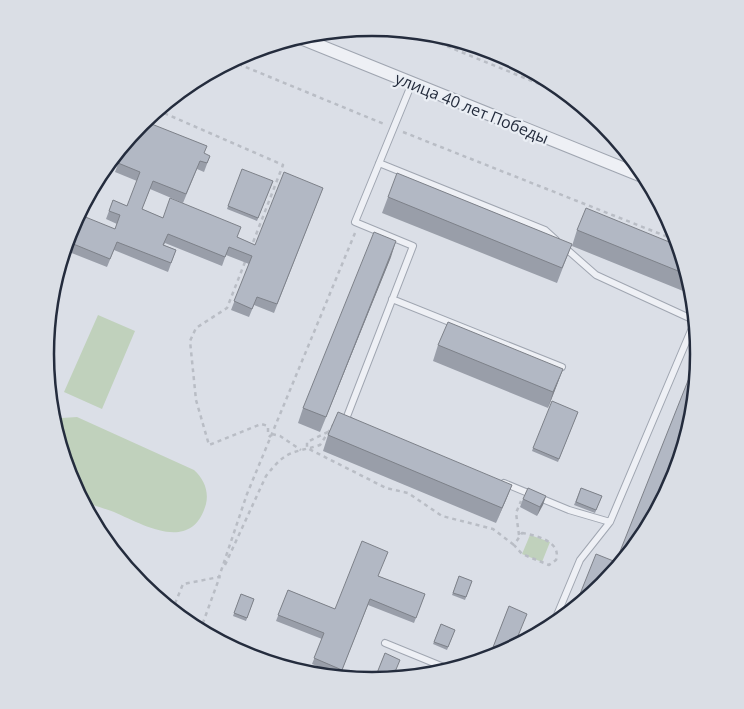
<svg xmlns="http://www.w3.org/2000/svg" width="744" height="709" viewBox="0 0 744 709" font-family="'Open Sans',sans-serif">
	<style>
		.green { fill: #c0d1bc }
		.lines { fill: none; stroke-linecap: round; stroke-linejoin: round }
		.service-casing { stroke: #a0a6b1; stroke-width: 8 }
		.minor-casing { stroke: #a0a6b1; stroke-width: 14 }
		.path { stroke: #b9bdc5; stroke-width: 2.5; stroke-dasharray: 4 4; stroke-linecap: butt }
		.service { stroke: #eef0f5; stroke-width: 6 }
		.minor { stroke: #eef0f5; stroke-width: 12 }
		.wall { fill: #999ea9 }
		.shaded-wall { fill: #7d8189 }
		.building { fill: #b2b8c4; stroke: #7d8189 }
		.labels { text-anchor: middle; dominant-baseline: central; stroke-width: 4.5; stroke-linejoin: round; paint-order: stroke }
		.street-label { font-size: 16px; fill: #242c3d; stroke: #eaeef4 }
		.rim { fill: none; stroke: #242c3d; stroke-width: 2.5 }
	</style>
	<rect width="100%" height="100%" fill="#dbdfe7"/>
	<path class="green" d="M98 315 135 331 102 409 64 392Z
		M77 417 194 470C204 479 209 491 206 504 192 554 144 525 114 512 104 508 85 504 79 497 65 480 59 443 52 422L62 418Z
		M530 535 550 542 542 562 522 554Z"/>
	<g class="lines">
		<defs>
			<path id="service" d="M379 163 545 230 556 240
				M563 246 596 275 696 321
				M392 299 562 367
				M349 420 346 419 413 246 355 222 412 83
				M504 483 569 510 610 522 695 321
				M552 627 580 560 610 522
				M385 643 451 670"/>
			<path id="minor" d="M298 37 647 178"/>
		</defs>
		<use href="#service" class="service-casing"/>
		<use href="#minor" class="minor-casing"/>
		<path class="path" d="M410 31 571 97
			M231 61 384 124
			M157 110 283 165 252 245
			M403 132 678 241
			M245 262 227 308 196 328 190 341 196 400 209 445 261 424 268 426V435L271 437
			M328 432 307 442V448L386 488 408 493 442 516 493 529 514 545
			M272 434 280 436 301 450
			M522 533C536 535 562 542 556 560L549 565 522 554 514 545Z
			M519 535 516 513 521 501
			M225 565 266 476C287 449 291 454 320 445L333 425
			M172 611 183 584 219 577 247 494 355 233
			M200 631 220 576"/>
		<use href="#service" class="service"/>
		<use href="#minor" class="minor"/>
	</g>
	<path class="wall" d="M127 140 210 156 204 172 197 169 183 203 150 189 142 209 163 218 237 237 255 245 323 188 274 313 254 305 249 317 231 310 249 264 226 255 222 266 165 243 164 245 176 250 168 272 114 250 107 267 64 250 70 229H115L117 224 106 219 113 200 127 206 137 181 115 172Z
		M273 181 257 221 227 209 228 206Z
		M388 197 572 244 557 283 382 213Z
		M577 230 679 246 693 291V295L572 246Z
		M391 257 320 432 298 423 303 408Z
		M438 345 563 369 548 408 433 361Z
		M578 412 558 462 532 451 533 448Z
		M328 435 512 485 496 523 323 451Z
		M581 488 602 496 595 513 574 505Z
		M546 496 537 516 520 507 523 499Z
		M644 536 603 586 616 562 619 554Z
		M378 576 425 594 414 623 368 605 340 675 312 664 322 639 276 621 288 590 335 609Z
		M459 576 472 581 465 600 452 595Z
		M241 594 254 599 246 621 233 616Z
		M509 606 497 657 491 659 489 658Z
		M441 624 455 630 447 650 433 644Z
		M385 653 392 680H386L376 676Z"/>
	<path class="shaded-wall" d="M396 241 391 257 320 432 326 417Z
		M563 369 557 385 548 408 553 392Z
		M512 485 506 500 496 523 502 508Z
		M546 496 543 505 537 516 540 507Z"/>
	<path class="building" d="M144 121 207 146 204 153 210 156 207 163 200 161 186 194 153 181 142 209 163 218 170 198 241 227 237 237 255 245 284 172 323 188 277 304 257 297 252 309 234 301 252 256 229 247 225 257 168 234 163 245 176 250 171 263 117 242 110 259 66 241 70 229 78 214 115 229 120 215 109 211 113 200 127 206 140 172 118 163 127 140Z
		M242 169 273 181 258 218 228 206Z
		M397 173 572 244 562 268 388 197Z
		M586 208 679 246 688 275 577 230Z
		M374 232 396 241 326 417 303 408Z
		M448 322 563 369 553 392 438 345Z
		M699 353 693 419 674 480 644 536 627 557 619 554Z
		M552 401 578 412 559 459 533 448Z
		M338 412 512 485 502 508 328 435Z
		M528 488 546 496 540 507 523 499Z
		M581 488 602 496 596 510 576 502Z
		M362 541 388 552 378 576 425 594 416 618 370 599 342 670 314 658 324 633 278 615 288 590 335 609Z
		M596 554 621 564 603 586 574 609Z
		M459 576 472 581 466 597 453 593Z
		M241 594 254 599 247 618 234 613Z
		M509 606 527 614 513 648 495 657 490 655Z
		M441 624 455 630 448 647 434 642Z
		M385 653 400 660 392 679 377 673Z"/>
	<g class="labels">
		<g class="street-label">
			<text transform="translate(472 108) rotate(22)">улица 40 лет Победы</text>
		</g>
	</g>
	<path d="M0 0H744V709H0ZM54 354a318 318 0 1 1 636 0a318 318 0 1 1-636 0Z" fill="#dadee5" fill-rule="evenodd"/>
	<path class="rim" d="M54 354a318 318 0 1 1 636 0a318 318 0 1 1-636 0Z"/>
</svg>
